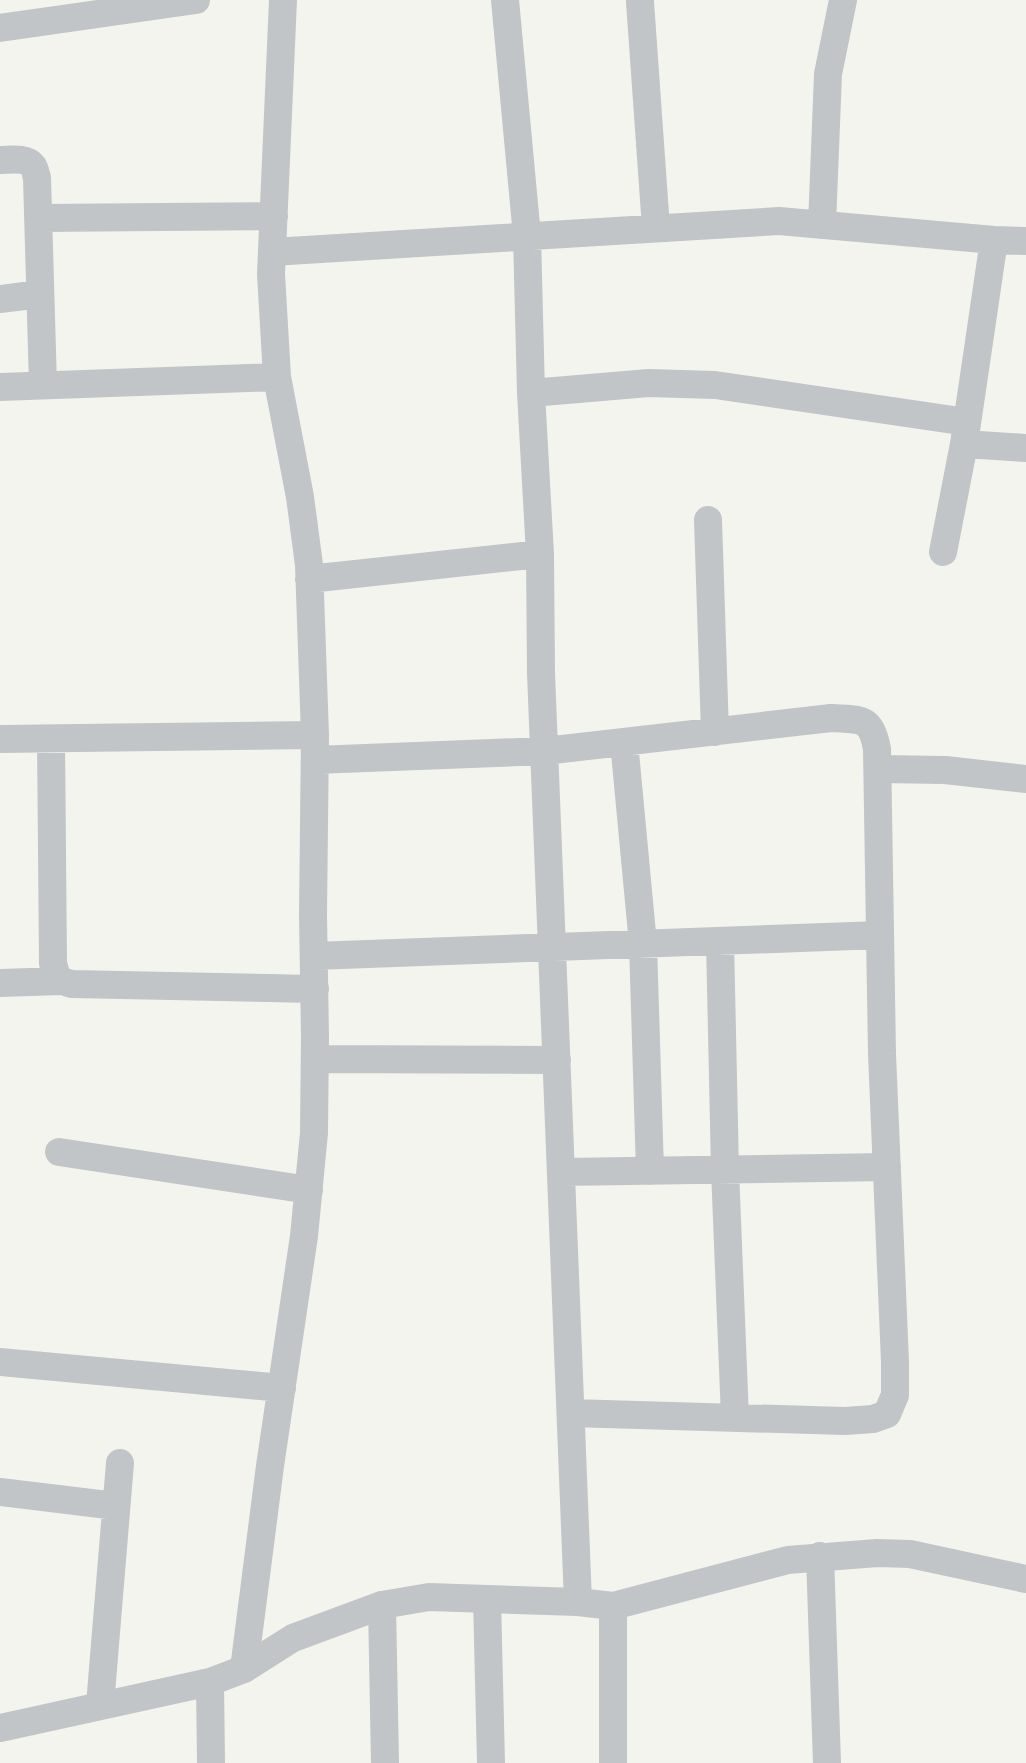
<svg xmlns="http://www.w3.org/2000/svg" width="1026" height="1763" viewBox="0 0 1026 1763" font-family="Overpass,sans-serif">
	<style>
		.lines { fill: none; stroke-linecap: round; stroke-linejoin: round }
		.minor { stroke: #c1c5c8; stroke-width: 28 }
		.tertiary { stroke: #c1c5c8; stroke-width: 28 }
	</style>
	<rect width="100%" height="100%" fill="#f4f4ef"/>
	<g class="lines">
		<path class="minor" d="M505 0 527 236 531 393 540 554 541 673 578 1602
			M640 2 656 228
			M0 28 196 0
			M0 160C10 160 26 157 33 166 35 169 36 174 37 178L43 385
			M39 218 274 216
			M822 225 828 74 843 0
			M272 252 779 221 994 240 1026 241
			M0 299 40 294
			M0 387 277 377
			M531 393 649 383 715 385 967 422
			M964 444 1026 448
			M708 520 715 732
			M943 552 964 444 994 240
			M309 579 540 554
			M0 739 315 735
			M51 739 53 963C56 976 58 981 72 984L315 989
			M624 742 643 944 650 1171
			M315 760 545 751 831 718C861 720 871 716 877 749L882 1054 895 1362V1395L887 1414 873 1419 845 1421 571 1413
			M878 769 945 770 1026 779
			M720 941 725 1170 735 1418
			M314 956 880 935
			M0 983 61 981
			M315 1059 557 1060
			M59 1152 309 1190
			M562 1172 887 1167
			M0 1362 282 1388
			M0 1492 116 1506
			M820 1556 827 1763
			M487 1599 491 1763
			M382 1605 385 1763
			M244 1669 270 1466 304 1236 314 1133 315 1036 313 915 315 735 309 565 300 497 277 377 271 274 283 0
			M100 1705 120 1463
			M613 1763V1606"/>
		<path class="tertiary" d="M210 1682 211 1763
			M0 1728 210 1682 244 1669 293 1638 382 1605 429 1597 578 1602 613 1606 788 1560 877 1553 910 1554 1026 1579"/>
	</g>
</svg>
